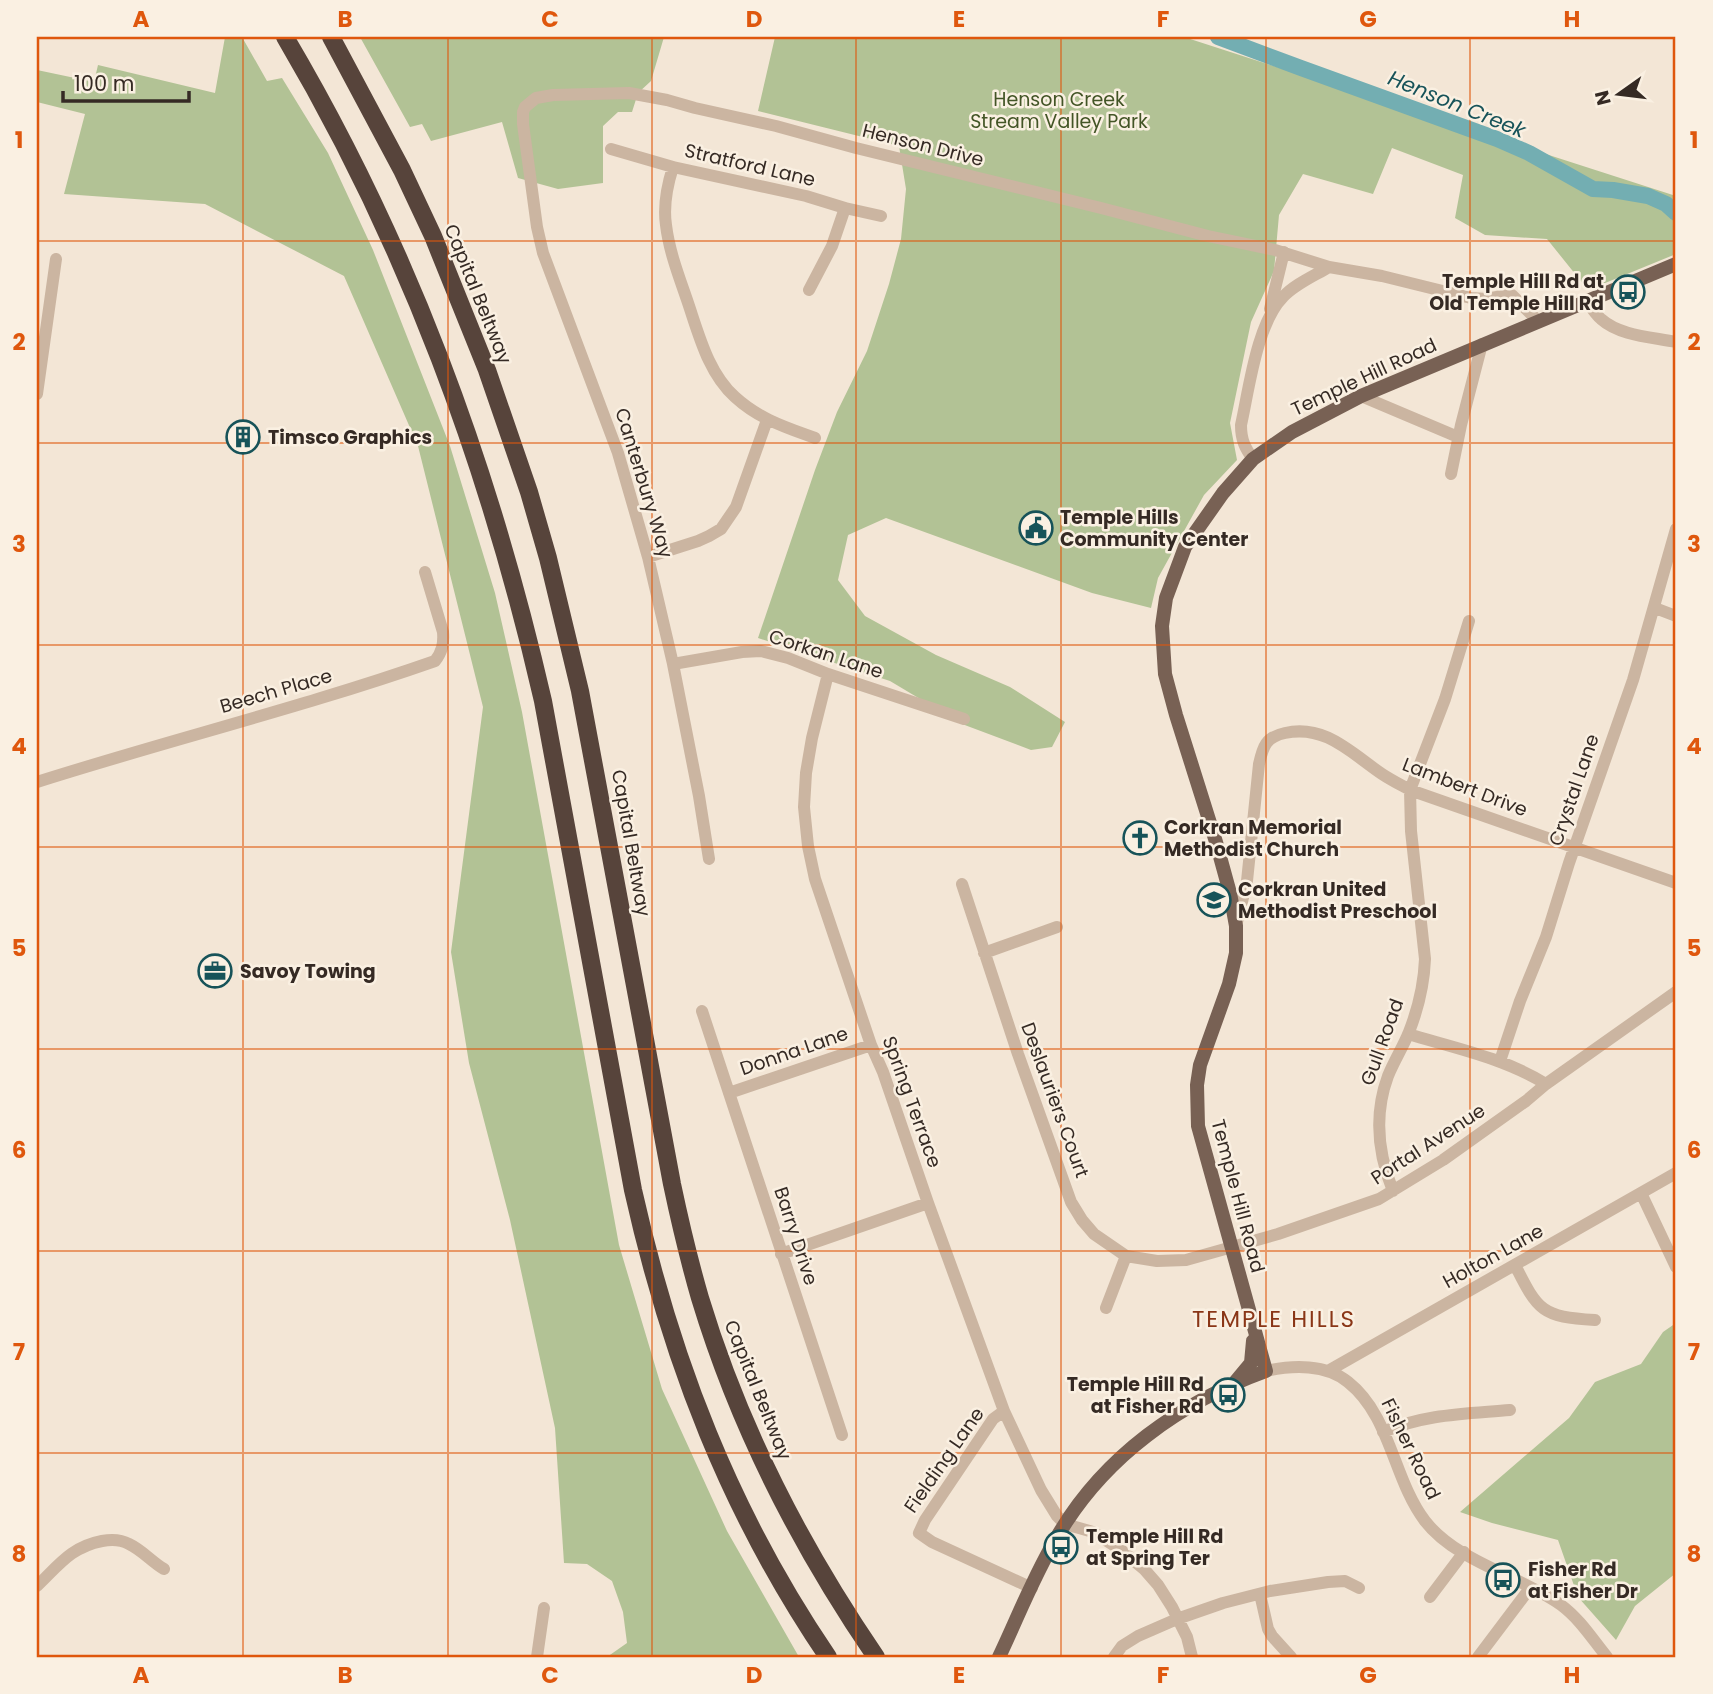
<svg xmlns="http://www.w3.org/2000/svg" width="1713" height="1694" viewBox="0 0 1713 1694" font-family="Poppins,sans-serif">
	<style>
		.green { fill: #b2c295 }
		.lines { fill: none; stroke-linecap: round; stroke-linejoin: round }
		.river { stroke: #73aeb2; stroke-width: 16 }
		.minor { stroke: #cbb5a1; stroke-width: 12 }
		.major { stroke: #786154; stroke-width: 14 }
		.highway { stroke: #57443b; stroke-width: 18 }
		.grid { fill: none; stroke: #df570d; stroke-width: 2; stroke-opacity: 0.55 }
		.labels { text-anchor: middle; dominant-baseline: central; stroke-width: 5; stroke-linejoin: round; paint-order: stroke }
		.park-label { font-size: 19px; fill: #435526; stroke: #faf0e2 }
		.street-label { font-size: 19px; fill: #352a24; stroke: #faf0e2 }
		.poi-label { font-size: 19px; font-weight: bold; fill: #352a24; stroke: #faf0e2; text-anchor: start }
		.water-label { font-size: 21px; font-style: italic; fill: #175359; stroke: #faf0e2 }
		.quarter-label { font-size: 23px; letter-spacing: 2px; fill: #8a3617; stroke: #faf0e2 }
		.neatline { fill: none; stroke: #df570d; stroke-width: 2.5 }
		.grid-label { font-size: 23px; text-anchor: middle; font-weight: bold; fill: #df570d }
	</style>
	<rect width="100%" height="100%" fill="#f3e6d6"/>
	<path class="green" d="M194 37H242L267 81 282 78 328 153 373 250 450 446 495 593 522 712 619 1245 662 1389 727 1531 799 1657H607L627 1643 623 1612 612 1581 587 1564 564 1563 555 1428 510 1220 469 1063 451 952 483 707 418 446 344 276 205 204 64 194 85 114 37 102V70L94 82 98 65 215 93 225 37Z
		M360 37H664L651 81 638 93 632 112H618L603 126V183L558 189 518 178 502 122 431 141 422 124 410 127Z
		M775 37H1184L1676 196V254L1588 290 1547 239 1485 235 1455 218 1463 175 1392 148 1373 194 1303 174 1279 215 1274 271 1251 322 1230 423 1237 460 1204 495 1158 578 1151 608 1092 593 886 518 848 535 838 580 865 616 936 655 1010 687 1065 722 1052 747 1031 750 962 724 890 681 758 638 815 470 837 412 867 351 889 284 901 239 906 189 899 146 758 111Z
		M1676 1323V1573L1635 1606 1616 1640 1578 1597 1558 1540 1492 1523 1460 1512 1569 1418 1595 1382 1641 1364 1663 1332Z"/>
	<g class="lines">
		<path class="river" d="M1218 37 1301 68 1497 139 1529 153 1593 189 1613 190 1648 196 1666 204 1676 213"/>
		<path class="minor" d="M611 149 673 167 806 196 845 208 881 216
			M673 167C667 186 663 205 666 225 669 250 678 274 686 297 698 331 707 372 735 397 759 419 785 427 815 438
			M809 290 832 246 845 208
			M1587 301C1591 307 1595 314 1601 319 1620 336 1652 337 1676 342
			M1270 309 1284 252
			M37 394 56 259
			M1361 396 1458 437
			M1253 459C1245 448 1241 440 1241 425 1249 389 1257 323 1283 297 1295 284 1314 276 1329 267L1382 276 1471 298 1487 299 1507 295H1512L1538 321
			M1451 474 1461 425 1482 344
			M648 557 698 541 709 536 721 529 736 507 767 420
			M1655 608 1676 616
			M673 664 742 652 761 651 788 658 828 674 964 719
			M828 674 812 738 806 773 804 807 808 846 815 879 871 1045 883 1072 928 1203 1004 1411 1041 1490 1057 1516 1065 1524 1093 1532 1121 1550 1144 1569 1158 1585 1172 1607 1187 1637 1192 1657
			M37 782C169 740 304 707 435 661 442 652 444 644 443 632L425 572
			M709 859 699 796 673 664 648 557 618 453 543 253 537 227 523 124V112L525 107 536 98 553 95 629 93 667 100 695 108 776 126 856 148 1101 208 1208 236 1275 250 1329 267
			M962 884 1018 1054 1071 1202 1082 1220 1094 1234 1126 1256 1157 1261 1186 1260 1278 1234 1379 1199 1443 1160 1526 1101 1546 1084 1676 992
			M1236 926 1247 881 1259 764C1263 746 1266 737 1285 733 1325 724 1351 753 1382 774 1391 780 1401 785 1410 790L1676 883
			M984 953 1057 927
			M702 1011 842 1435
			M1408 1034C1455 1048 1504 1058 1546 1084
			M1500 1061 1520 1001 1546 937 1569 863 1633 680 1676 529
			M729 1093 871 1045
			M1393 1191C1378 1154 1374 1114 1388 1076 1394 1061 1403 1047 1409 1032 1418 1009 1424 984 1425 959L1411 831 1410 790 1445 699 1469 621
			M1641 1193 1676 1267
			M781 1254 928 1203
			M1515 1265C1538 1311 1542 1317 1595 1320
			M1106 1308 1126 1256
			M1266 1371C1293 1365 1326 1364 1348 1382 1391 1416 1393 1479 1425 1521 1457 1562 1521 1576 1561 1605 1580 1619 1593 1640 1607 1657
			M1328 1371 1676 1173
			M1004 1411 993 1419 925 1520 919 1533 932 1542 1032 1588
			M1383 1432C1425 1414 1464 1414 1510 1410
			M37 1586C59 1565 71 1547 102 1541 112 1539 120 1539 129 1544 142 1550 152 1562 164 1569
			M1260 1594 1268 1629 1272 1636 1291 1657
			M1430 1597 1464 1552
			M537 1657 544 1608
			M1114 1657 1122 1646 1138 1636 1177 1619 1223 1603 1270 1591 1328 1582 1345 1581 1359 1588
			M1478 1657 1530 1588"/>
		<path class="major" d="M1236 1381 1251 1363 1253 1341
			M999 1657C1018 1617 1034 1575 1057 1537 1103 1457 1181 1402 1266 1371L1198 1126 1197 1085 1200 1065 1229 984 1236 953V926L1230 893 1216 842 1176 715 1165 674 1162 626 1166 598 1185 547 1223 493 1253 459 1292 432 1361 396 1676 264"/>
		<path class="highway" d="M285 37C408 245 489 466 543 701L633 1190C671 1360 730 1513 828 1657
			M331 37 402 170 433 236 487 370 529 492 548 558 580 691 672 1184C680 1222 689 1260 700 1298 739 1427 800 1546 876 1657"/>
	</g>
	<path class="grid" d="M243 37V1657M448 37V1657M652 37V1657M856 37V1657M1061 37V1657M1266 37V1657M1470 37V1657M37 241H1676M37 443H1676M37 645H1676M37 847H1676M37 1049H1676M37 1251H1676M37 1453H1676"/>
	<defs>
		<symbol id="bus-ring" viewBox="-11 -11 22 22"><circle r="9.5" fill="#faf0e2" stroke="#175359" stroke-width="1.5"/><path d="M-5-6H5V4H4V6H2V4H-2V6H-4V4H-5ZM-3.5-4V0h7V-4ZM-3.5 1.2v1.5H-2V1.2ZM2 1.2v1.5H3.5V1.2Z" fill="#175359"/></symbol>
		<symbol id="building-ring" viewBox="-11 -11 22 22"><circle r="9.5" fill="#faf0e2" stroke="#175359" stroke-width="1.5"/><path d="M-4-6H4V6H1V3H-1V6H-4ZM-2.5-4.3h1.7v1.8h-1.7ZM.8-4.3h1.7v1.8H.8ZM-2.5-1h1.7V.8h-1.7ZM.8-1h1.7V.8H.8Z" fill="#175359"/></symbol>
		<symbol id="civic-ring" viewBox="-11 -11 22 22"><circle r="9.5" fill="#faf0e2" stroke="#175359" stroke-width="1.5"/><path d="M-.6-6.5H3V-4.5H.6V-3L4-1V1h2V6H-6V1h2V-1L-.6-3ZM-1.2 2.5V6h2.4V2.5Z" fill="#175359"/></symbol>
		<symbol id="church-ring" viewBox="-11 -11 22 22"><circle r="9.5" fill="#faf0e2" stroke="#175359" stroke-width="1.5"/><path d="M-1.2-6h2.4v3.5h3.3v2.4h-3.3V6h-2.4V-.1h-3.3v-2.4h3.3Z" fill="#175359"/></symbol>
		<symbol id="school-ring" viewBox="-11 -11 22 22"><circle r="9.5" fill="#faf0e2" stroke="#175359" stroke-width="1.5"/><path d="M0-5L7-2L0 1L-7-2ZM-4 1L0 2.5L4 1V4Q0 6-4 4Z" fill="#175359"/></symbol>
		<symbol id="office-ring" viewBox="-11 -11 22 22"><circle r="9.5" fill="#faf0e2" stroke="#175359" stroke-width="1.5"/><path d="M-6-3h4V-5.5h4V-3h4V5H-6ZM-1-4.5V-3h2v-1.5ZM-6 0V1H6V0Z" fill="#175359"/></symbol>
	</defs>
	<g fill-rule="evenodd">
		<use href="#bus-ring" x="1609" y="273" width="38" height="38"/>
		<use href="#building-ring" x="224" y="418" width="38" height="38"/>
		<use href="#civic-ring" x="1017" y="509" width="38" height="38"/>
		<use href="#church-ring" x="1121" y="819" width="38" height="38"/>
		<use href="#school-ring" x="1195" y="881" width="38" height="38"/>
		<use href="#office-ring" x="196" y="952" width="38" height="38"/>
		<use href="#bus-ring" x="1209" y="1376" width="38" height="38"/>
		<use href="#bus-ring" x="1042" y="1528" width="38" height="38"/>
		<use href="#bus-ring" x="1484" y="1561" width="38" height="38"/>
	</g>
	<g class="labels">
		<g class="park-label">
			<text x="1059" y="99">Henson Creek<tspan x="1059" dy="22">Stream Valley Park</tspan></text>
		</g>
		<g class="street-label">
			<text transform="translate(923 145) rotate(14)">Henson Drive</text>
			<text transform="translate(750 165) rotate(13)">Stratford Lane</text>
			<text transform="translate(478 294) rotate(68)">Capital Beltway</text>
			<text transform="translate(1364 377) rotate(-25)">Temple Hill Road</text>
			<text transform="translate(644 483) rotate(73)">Canterbury Way</text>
			<text transform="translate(826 654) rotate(18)">Corkan Lane</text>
			<text transform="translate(276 691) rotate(-16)">Beech Place</text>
			<text transform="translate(1465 787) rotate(21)">Lambert Drive</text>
			<text transform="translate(1574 790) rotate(-71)">Crystal Lane</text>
			<text transform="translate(631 843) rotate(80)">Capital Beltway</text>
			<text transform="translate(1382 1042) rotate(-70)">Gull Road</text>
			<text transform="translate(794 1051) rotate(-19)">Donna Lane</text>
			<text transform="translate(1055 1100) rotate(70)">Deslauriers Court</text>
			<text transform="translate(912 1102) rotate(70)">Spring Terrace</text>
			<text transform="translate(1428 1144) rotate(-33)">Portal Avenue</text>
			<text transform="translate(1238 1196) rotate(75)">Temple Hill Road</text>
			<text transform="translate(796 1236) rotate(72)">Barry Drive</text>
			<text transform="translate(1493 1256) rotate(-29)">Holton Lane</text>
			<text transform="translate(758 1390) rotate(68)">Capital Beltway</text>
			<text transform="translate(1411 1449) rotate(64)">Fisher Road</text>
			<text transform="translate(944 1460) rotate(-55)">Fielding Lane</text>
		</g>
		<g class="poi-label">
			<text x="1604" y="281" text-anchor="end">Temple Hill Rd at<tspan x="1604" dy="22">Old Temple Hill Rd</tspan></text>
			<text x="268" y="437">Timsco Graphics</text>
			<text x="1060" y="517">Temple Hills<tspan x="1060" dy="22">Community Center</tspan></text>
			<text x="1164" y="827">Corkran Memorial<tspan x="1164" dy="22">Methodist Church</tspan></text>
			<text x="1238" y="889">Corkran United<tspan x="1238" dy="22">Methodist Preschool</tspan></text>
			<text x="240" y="971">Savoy Towing</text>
			<text x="1204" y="1384" text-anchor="end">Temple Hill Rd<tspan x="1204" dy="22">at Fisher Rd</tspan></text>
			<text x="1086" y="1536">Temple Hill Rd<tspan x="1086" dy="22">at Spring Ter</tspan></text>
			<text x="1528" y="1569">Fisher Rd<tspan x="1528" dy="22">at Fisher Dr</tspan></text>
		</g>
		<g class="water-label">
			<text transform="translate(1457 104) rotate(22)">Henson Creek</text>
		</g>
		<g class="quarter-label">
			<text x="1274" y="1319">TEMPLE HILLS</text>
		</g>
	</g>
	<rect width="1713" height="1694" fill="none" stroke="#faf0e2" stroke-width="77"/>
	<g transform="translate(1619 94) rotate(256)" stroke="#faf0e2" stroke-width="5" paint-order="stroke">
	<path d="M0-5L12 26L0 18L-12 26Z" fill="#352a24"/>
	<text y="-10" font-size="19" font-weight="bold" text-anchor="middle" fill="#352a24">N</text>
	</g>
	<path d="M63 91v10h126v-10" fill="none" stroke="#352a24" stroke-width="3.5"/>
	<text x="74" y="91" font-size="21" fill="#352a24" stroke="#faf0e2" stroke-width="5" paint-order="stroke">100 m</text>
	<rect x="38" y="38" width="1636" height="1618" class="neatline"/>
	<g class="grid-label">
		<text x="141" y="27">A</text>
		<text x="345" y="27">B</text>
		<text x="550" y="27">C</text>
		<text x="754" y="27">D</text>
		<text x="959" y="27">E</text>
		<text x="1163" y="27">F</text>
		<text x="1368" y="27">G</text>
		<text x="1572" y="27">H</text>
		<text x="19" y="148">1</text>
		<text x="1694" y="148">1</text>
		<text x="19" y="350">2</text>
		<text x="1694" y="350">2</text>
		<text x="19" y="552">3</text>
		<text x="1694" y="552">3</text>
		<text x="19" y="754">4</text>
		<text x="1694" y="754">4</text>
		<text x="19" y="956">5</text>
		<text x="1694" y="956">5</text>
		<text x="19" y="1158">6</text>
		<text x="1694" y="1158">6</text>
		<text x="19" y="1360">7</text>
		<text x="1694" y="1360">7</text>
		<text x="19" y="1562">8</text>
		<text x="1694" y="1562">8</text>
		<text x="141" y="1683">A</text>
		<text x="345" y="1683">B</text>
		<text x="550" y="1683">C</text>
		<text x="754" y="1683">D</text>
		<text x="959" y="1683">E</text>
		<text x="1163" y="1683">F</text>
		<text x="1368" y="1683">G</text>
		<text x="1572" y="1683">H</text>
	</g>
</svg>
